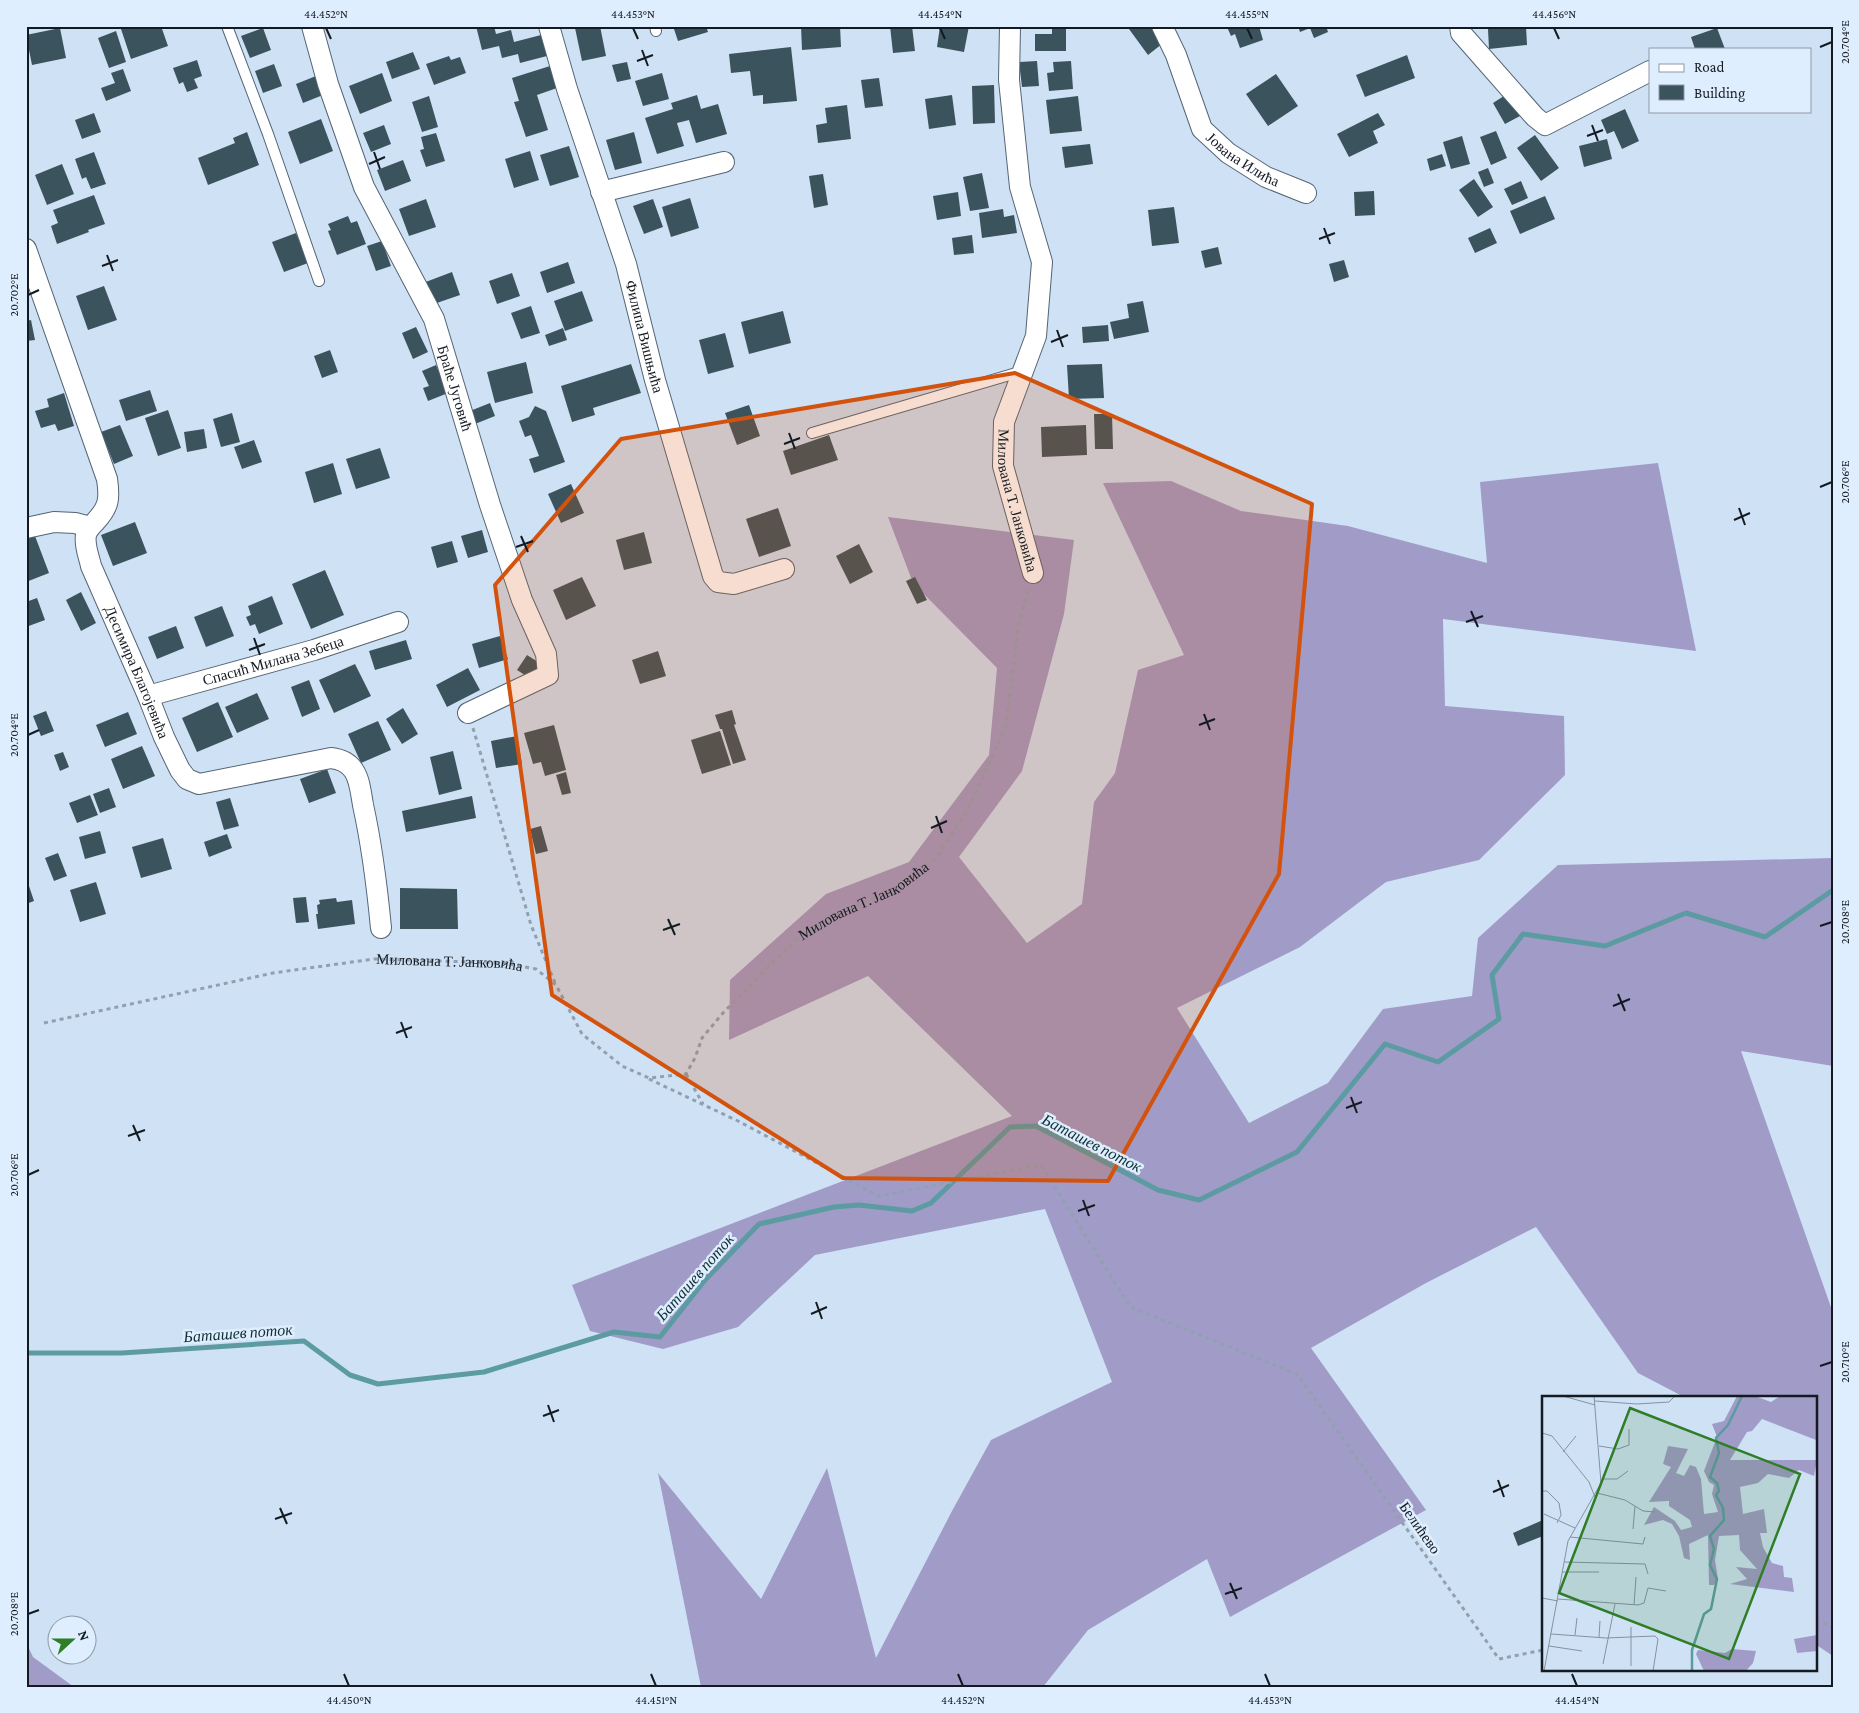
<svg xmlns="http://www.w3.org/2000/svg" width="1859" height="1713" viewBox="0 0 1859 1713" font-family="'Crimson Pro',serif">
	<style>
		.forest { fill: #a19bc8 }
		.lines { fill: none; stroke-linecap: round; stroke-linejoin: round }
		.stream { stroke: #5c9ba2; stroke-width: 5 }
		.building { fill: #3b535d }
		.lane-casing { stroke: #546475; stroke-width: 12 }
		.street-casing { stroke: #546475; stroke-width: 22 }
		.path { stroke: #91a0af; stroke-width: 3; stroke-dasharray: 4 4; stroke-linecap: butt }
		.lane { stroke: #fff; stroke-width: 10 }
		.street { stroke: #fff; stroke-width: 20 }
		.marked { fill: #d3530e; fill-opacity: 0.2; stroke: #d3530e; stroke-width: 4; stroke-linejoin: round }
		.ticks { fill: none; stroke: #141a21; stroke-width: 2 }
		.labels { text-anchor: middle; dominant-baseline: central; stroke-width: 5; stroke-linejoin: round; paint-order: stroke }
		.street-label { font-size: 15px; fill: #141a21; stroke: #dfeefe }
		.water-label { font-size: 16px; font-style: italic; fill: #0e2f32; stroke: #dfeefe }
		.inset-river { fill: none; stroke: #5c9ba2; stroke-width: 2.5 }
		.inset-road { fill: none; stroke: #8492a0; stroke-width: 1 }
		.view { fill: #2f7d27; fill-opacity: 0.15; stroke: #2f7d27; stroke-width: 2.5 }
		.inset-edge { fill: none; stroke: #141a21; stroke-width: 2.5 }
		.neatline { fill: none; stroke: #141a21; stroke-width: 2 }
		.ticks-label { font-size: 12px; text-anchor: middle; fill: #141a21 }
	</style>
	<rect width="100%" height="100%" fill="#cfe2f5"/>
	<path class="forest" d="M1658 463 1696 651 1443 619 1445 706 1564 716 1565 775 1479 860 1386 882 1300 947 1177 1008 1249 1123 1328 1083 1383 1009 1472 996 1478 938 1558 865 1833 858V1066L1741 1051 1833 1313V1656L1815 1644V1397H1684L1638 1373 1536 1227 1426 1283 1311 1348 1426 1510 1230 1617 1207 1559 1088 1630 1043 1687H701L658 1473 761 1599 827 1468 876 1658 952 1511 991 1440 1112 1382 1045 1209 815 1255 738 1327 663 1349 590 1331 572 1285 1012 1116 868 976 729 1040 730 980 826 894 909 862 989 755 997 668 913 583 888 517 1074 540 1064 614 1022 771 959 857 1027 943 1082 904 1094 802 1115 773 1138 670 1184 655 1103 483 1171 481 1241 511 1348 526 1487 563 1480 482Z
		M26 1642 33 1657 74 1687H26Z"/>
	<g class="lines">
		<path class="stream" d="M26 1353H122L304 1341 350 1375 378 1384 484 1372 614 1332 660 1337 705 1280 759 1224 834 1207 859 1205 912 1211 931 1203 1010 1127 1036 1126 1158 1190 1199 1200 1297 1152 1385 1044 1438 1062 1499 1019 1492 975 1523 934 1605 946 1686 913 1765 937 1833 890"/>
	</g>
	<path class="building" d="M120 26H161L168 46 131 59Z
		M476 26H494L496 34 511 30 514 42 541 35 547 56 520 63 518 54 502 58 499 46 482 50Z
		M583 26H600L606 56 582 61 575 28Z
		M673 26H706L708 32 678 41Z
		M801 26H840L841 47 802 50Z
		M890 26H912L915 51 893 53Z
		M940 26H969L964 52 937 47Z
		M1134 26H1157L1167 40 1148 55 1129 29Z
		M1229 26H1259L1263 40 1240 48 1235 34 1231 36 1227 27Z
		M1298 26H1326L1328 32 1314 38 1310 28 1300 32Z
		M1500 26H1526L1527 45 1489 49 1488 29 1500 28Z
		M60 28 66 58 32 65 26 35Z
		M263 28 271 50 250 58 241 36Z
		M1052 28H1066V51H1035V34H1052Z
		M1717 28 1725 49H1695L1691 37Z
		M116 31 126 62 109 68 98 38Z
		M791 47 797 101 763 104V95L753 96 750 71 731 73 729 54Z
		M413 52 420 69 392 79 386 62Z
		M1407 55 1415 78 1365 97 1356 75Z
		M449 56 451 60 460 57 466 73 434 85 426 64Z
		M197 60 202 76 194 79 198 88 187 92 183 82 179 84 173 68Z
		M1037 61 1039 86 1022 87 1019 62Z
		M1071 61 1073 89 1049 91 1047 73 1054 72 1053 62Z
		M627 62 631 79 617 82 612 65Z
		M274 64 282 86 263 93 255 71Z
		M550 66 557 88 537 95 548 130 526 137 514 102 519 101 512 78Z
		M123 69 131 91 106 101 101 88 115 83 111 73Z
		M382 73 392 101 360 114 349 86Z
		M662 73 669 99 643 106 635 81Z
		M1276 74 1298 106 1268 126 1246 94Z
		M316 76 323 95 303 103 296 84Z
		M879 78 883 106 865 108 861 80Z
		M994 85 995 123 973 124 972 86Z
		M1507 94 1520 116 1505 124 1493 103Z
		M697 95 701 109 718 104 727 134 696 143 689 120 677 123 684 146 657 154 645 118 673 109 671 103Z
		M952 95 956 125 929 129 925 99Z
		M429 96 438 127 422 132 412 102Z
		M1078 96 1082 131 1050 134 1046 100Z
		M847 105 851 139 818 143 816 125 827 123 825 108Z
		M1625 109 1639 141 1622 149 1614 131 1607 134 1601 120Z
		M94 113 101 132 82 139 75 120Z
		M1378 113 1385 125 1373 131 1378 143 1349 157 1337 134Z
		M321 119 333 151 300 164 288 132Z
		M384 125 391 144 371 152 363 133Z
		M1496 131 1507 158 1491 165 1480 137Z
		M247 132 259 165 208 185 198 158 235 143 233 138Z
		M634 132 642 163 615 170 606 140Z
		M436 133 445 161 426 167 420 150 424 149 421 137Z
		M1535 135 1559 168 1541 181 1517 148Z
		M1462 136 1470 164 1451 169 1443 142Z
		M1607 139 1612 159 1584 167 1579 146Z
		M1090 144 1093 164 1065 168 1062 147Z
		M569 146 579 177 550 186 540 155Z
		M530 151 539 180 514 188 505 159Z
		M94 152 106 184 91 189 86 177 82 179 75 159Z
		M1442 154 1446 166 1430 171 1427 159Z
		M403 160 411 181 385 191 377 170Z
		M62 164 74 194 47 205 35 175Z
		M1488 168 1494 183 1484 187 1478 172Z
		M982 173 989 208 970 211 963 177Z
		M823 174 828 205 814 208 809 176Z
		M1474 179 1493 207 1478 217 1459 190Z
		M1521 181 1528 198 1512 205 1504 189Z
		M1374 191 1375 215 1355 216 1354 192Z
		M958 192 961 216 937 220 933 196Z
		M94 195 105 224 88 230 89 232 57 244 51 226 58 223 53 210Z
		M1545 196 1555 219 1520 234 1510 211Z
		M690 198 699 228 671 237 662 207Z
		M426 199 436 227 409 236 399 209Z
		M653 199 663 227 644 234 633 206Z
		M1174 207 1179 243 1152 246 1148 210Z
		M1003 209 1004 217 1014 215 1017 233 982 238 979 213Z
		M348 216 351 223 357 221 366 244 337 255 328 231 331 230 328 224Z
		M1490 228 1497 243 1475 253 1468 238Z
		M296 233 308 263 284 272 272 242Z
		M972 235 974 253 954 255 952 238Z
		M382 241 391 266 376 271 367 246Z
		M1218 247 1222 264 1205 268 1201 251Z
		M1344 260 1349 277 1334 282 1329 264Z
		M568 262 575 283 547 293 540 272Z
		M452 272 460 295 431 305 423 283Z
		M512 273 520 296 497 304 489 281Z
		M104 286 117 320 88 330 76 296Z
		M582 291 593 321 565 331 554 301Z
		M1143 301 1149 332 1114 339 1110 322 1129 318 1127 304Z
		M531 306 540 333 521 339 511 313Z
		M783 311 791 343 749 354 741 322Z
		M31 320 35 340 26 341V321Z
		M1108 325 1109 341 1083 343 1082 327Z
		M416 327 428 352 413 359 402 333Z
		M563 328 567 340 549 346 545 335Z
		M725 333 734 367 708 374 699 340Z
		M330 350 338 372 322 378 314 356Z
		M526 362 533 393 495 403 487 372Z
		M631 364 641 393 593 408 595 415 572 422 561 386Z
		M1102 364 1104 398 1069 399 1067 365Z
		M436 365 448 393 428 401 423 388 429 386 422 371Z
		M150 390 157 411 126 421 119 400Z
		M64 393 74 426 58 431 55 424 41 428 35 411 49 407 47 399Z
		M490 403 495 416 475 424 470 411Z
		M749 405 760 436 737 445 725 413Z
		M535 406 546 411 565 462 534 473 529 459 539 456 531 435 525 437 519 421 529 417Z
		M168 410 181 448 158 456 145 418Z
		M232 413 240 442 221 447 213 419Z
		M1094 414H1112L1113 449H1095Z
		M120 425 133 456 114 464 101 432Z
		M1086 425 1087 455 1042 457 1041 427Z
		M204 429 207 448 187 452 184 432Z
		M829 435 838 460 791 475 783 451Z
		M254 440 262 462 242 469 234 447Z
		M380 448 390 478 356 489 346 459Z
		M333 463 342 494 314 503 305 472Z
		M571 484 584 513 561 523 548 494Z
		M778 508 791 546 759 557 746 519Z
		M135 522 147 553 113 566 101 535Z
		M482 530 488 552 468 558 461 536Z
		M644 532 652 563 624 570 616 540Z
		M35 536 49 573 26 582V539Z
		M452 541 458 562 437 568 431 547Z
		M859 544 873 572 850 584 836 556Z
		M325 570 344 615 311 629 292 584Z
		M582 577 596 606 566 620 553 590Z
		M915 577 927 600 917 604 906 581Z
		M81 592 96 623 81 631 66 600Z
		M272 596 283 624 259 634 255 624 250 626 246 617 251 615 248 606Z
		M37 598 45 620 26 627V602Z
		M222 606 234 636 206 647 194 617Z
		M176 626 184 648 157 659 148 637Z
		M500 636 508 659 479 668 472 644Z
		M406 640 412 659 375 670 369 651Z
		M658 651 666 676 640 684 632 660Z
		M527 655 538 662 540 666 528 677 517 670Z
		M355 664 371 696 334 713 319 680Z
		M468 668 480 690 447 707 436 685Z
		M309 680 320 709 302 717 291 687Z
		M257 693 269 719 237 733 225 707Z
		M218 702 233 737 197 752 182 718Z
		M403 708 418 734 402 744 386 719Z
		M732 710 736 724 734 725 746 760 733 764 722 729H720L715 715Z
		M46 711 54 731 41 736 33 716Z
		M128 712 137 734 105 747 96 725Z
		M378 721 391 750 361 763 348 734Z
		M554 725 566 770 545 776 541 762 533 764 524 733Z
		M720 731 731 765 702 774 691 740Z
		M517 736 522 764 496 768 491 741Z
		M142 746 155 776 123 789 111 759Z
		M453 751 462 789 439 795 430 757Z
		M63 752 69 767 60 771 54 755Z
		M327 769 336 793 309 803 300 779Z
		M566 772 571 793 562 795 556 775Z
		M109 788 116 807 100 813 93 794Z
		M90 795 98 815 77 823 69 803Z
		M472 796 476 818 406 832 402 811Z
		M230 798 239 826 224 830 216 802Z
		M541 826 548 851 536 854 530 829Z
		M100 831 106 853 85 859 79 837Z
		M227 834 232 848 209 857 204 842Z
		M163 838 172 869 141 878 132 847Z
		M58 853 67 876 54 881 45 858Z
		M26 877 34 901 26 904Z
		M96 882 106 914 80 922 70 890Z
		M400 888 457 889 458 929H400Z
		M306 897 309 922 296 923 293 898Z
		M336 898 337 902 352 900 355 924 318 929 316 914H318L317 905 320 904 319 900Z
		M1543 1520V1536L1518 1546 1513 1533Z"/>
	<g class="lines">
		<defs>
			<path id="lane" d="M227 26 268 134 319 281
				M655 26 656 31
				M812 433 1023 371"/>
			<g id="street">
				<path id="s2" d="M312 26 328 84 364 187 434 319 490 505 522 600 546 654 548 675 468 713"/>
				<path id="s3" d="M549 26 567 89 626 264 655 380 713 576 718 582 734 584 784 569"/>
				<path id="s4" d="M1010 26 1009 80 1020 187 1042 262 1036 336 1004 422 1003 466 1033 573"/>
				<path id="s5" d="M1162 26 1176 55 1202 129 1228 153 1266 177 1306 193"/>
				<path d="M1460 26 1461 33 1535 117 1545 125 1650 71"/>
				<path d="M601 192 724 162"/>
				<path id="s6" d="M26 249 107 479C110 499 109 507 95 522 91 526 87 530 86 535 84 546 89 556 91 566L148 696 164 737 180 770 187 779 199 784 331 758C340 759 349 763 354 771 360 780 361 794 363 805 372 846 377 886 381 928"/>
				<path d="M26 528 54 522 75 523 90 527"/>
				<path id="s7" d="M148 696 314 650 398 622"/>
			</g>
		</defs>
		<use href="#lane" class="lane-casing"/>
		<use href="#street" class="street-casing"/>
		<g class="path">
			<path d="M473 728 531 925 555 983"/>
			<path id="s1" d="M44 1023 273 973 374 959 504 963 536 969 556 985 582 1034 622 1066 649 1078 686 1074 695 1058 702 1038 723 1013 797 938 837 914 895 889 936 858 968 809 1006 726 1019 622 1029 588"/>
			<path d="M686 1074 703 1104"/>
			<path d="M649 1079 740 1122 879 1196 1041 1165 1130 1307 1297 1374 1499 1659 1543 1650"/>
			<path d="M1815 1624H1827L1833 1628"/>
		</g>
		<use href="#lane" class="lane"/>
		<use href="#street" class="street"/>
	</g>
	<path class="marked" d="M1015 373 1312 504 1279 874 1108 1181 843 1178 552 995 495 585 621 439Z"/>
	<path class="ticks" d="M326 28 331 39M633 28 638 39M940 28 945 39M1247 28 1252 39M1554 28 1559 39M1820 47 1832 42M642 50 648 66M637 61 653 55M1592 125 1598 141M1587 136 1603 130M374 152 380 169M369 164 385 157M1324 228 1330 244M1319 239 1335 233M107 255 113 271M102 266 118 260M28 295 39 290M1057 330 1063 347M1051 342 1068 335M789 433 795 449M784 444 800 438M1820 487 1832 482M1739 508 1745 525M1734 520 1750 513M521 536 528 552M516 547 533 541M1471 611 1478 627M1466 622 1483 616M254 638 260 655M249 650 265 644M1204 714 1210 730M1199 725 1215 719M28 735 39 730M936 816 942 833M931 828 947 821M668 919 675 935M1820 926 1832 922M663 930 680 924M1618 994 1625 1011M1613 1006 1630 999M401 1022 407 1038M396 1033 412 1027M1351 1097 1357 1113M1346 1108 1362 1102M133 1125 140 1141M128 1136 145 1130M28 1175 39 1170M1083 1200 1089 1216M1078 1211 1095 1205M816 1302 822 1319M811 1314 827 1307M1820 1366 1832 1362M548 1405 554 1422M543 1416 559 1410M1498 1480 1504 1497M1493 1492 1509 1485M280 1508 287 1524M275 1519 292 1513M1230 1583 1237 1599M1225 1594 1242 1588M28 1614 39 1610M344 1674 349 1686M651 1674 656 1686M958 1674 963 1686M1265 1674 1270 1686M1572 1674 1577 1686"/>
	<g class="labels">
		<g class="street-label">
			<text stroke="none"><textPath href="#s5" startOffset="162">Јована Илића</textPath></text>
			<text stroke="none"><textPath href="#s3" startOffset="325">Филипа Вишњића</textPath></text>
			<text stroke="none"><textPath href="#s2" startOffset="391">Браће Југовић</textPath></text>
			<text stroke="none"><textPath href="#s4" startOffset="486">Милована Т. Јанковића</textPath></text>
			<text stroke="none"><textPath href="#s7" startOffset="130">Спасић Милана Зебеца</textPath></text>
			<text stroke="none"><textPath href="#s6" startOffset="454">Десимира Благојевића</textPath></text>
			<text stroke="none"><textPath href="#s1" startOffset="952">Милована Т. Јанковића</textPath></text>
			<text stroke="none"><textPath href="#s1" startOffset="412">Милована Т. Јанковића</textPath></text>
			<text transform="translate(1420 1528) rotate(55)">Белићево</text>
		</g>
		<g class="water-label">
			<text transform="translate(1092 1143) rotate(27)">Баташев поток</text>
			<text transform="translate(695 1277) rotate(-49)">Баташев поток</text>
			<text transform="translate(238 1333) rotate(-4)">Баташев поток</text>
		</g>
	</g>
	<g transform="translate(1542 1396)">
		<rect width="275" height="275" fill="#cfe2f5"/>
		<path d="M195 0H213L229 6 238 0H275L274 44 220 23 210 35 205 36 188 64H275L272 80 257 74 247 82 226 78 216 87 198 91 201 118 222 113 225 137H218L221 151 230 167 241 170 242 181 250 182 252 196 188 188 205 183 194 171 215 173 198 154 197 139 177 140 173 164 176 183 172 189H167L166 139 147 148 148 164 142 162 137 140 130 128 121 124 102 129 112 111 133 125 139 134 150 131 148 124 127 110V105L107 106 129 71 121 68 126 50 146 53 134 77 142 80 148 69 154 71 159 83 162 118 176 116 170 98 172 89 167 86 162 75 175 41 170 28 182 25ZM275 228V255L255 257 252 243 275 239ZM190 253 214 255 211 267 204 275H162L154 258 156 254 183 257Z" fill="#a19bc8"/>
		<path class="inset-river" d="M150 275V254L162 218 169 213 175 183 168 169 172 153 168 140 182 124 181 112 174 99 177 95 175 87 168 81 177 57 174 42 186 29 200 0"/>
		<path class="inset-road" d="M21 0 53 9M53 5 95 8 127 6 133 0M0 37 10 40 47 86 53 101M57 50 76 53 87 49V33M21 56 34 40M60 83H75L86 75M0 95H5L17 107 19 119 15 127M55 97 83 104 101 115 113 116M2 118 33 132M91 133 93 110M28 141 101 148 103 141M22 166 103 168 106 178M20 176H57M0 202 16 205M16 203 96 209 102 207 106 192 124 195M92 209 94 181M89 231V270M9 238 64 242 113 240 116 243 111 275M33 239 35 222M57 241 58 225M7 250 40 255M61 268 73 208M2 275 26 145 59 87 52 0"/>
		<path class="view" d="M88 12 258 78 187 263 17 197Z"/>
		<rect width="275" height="275" class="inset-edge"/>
	</g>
	<rect width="1859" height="1713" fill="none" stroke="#dfeefe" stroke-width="55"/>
	<rect x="1649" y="48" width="162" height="65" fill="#dfeefe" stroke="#8e99a6"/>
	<rect x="1659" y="64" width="25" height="8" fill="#ffffff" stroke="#8e99a6"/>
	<text x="1694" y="72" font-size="15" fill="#141a21">Road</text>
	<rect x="1659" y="85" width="25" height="15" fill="#3b535d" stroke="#8e99a6"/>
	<text x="1694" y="98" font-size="15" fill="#141a21">Building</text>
	<g transform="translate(72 1640) rotate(69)"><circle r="24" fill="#dfeefe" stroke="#8e99a6"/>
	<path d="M0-4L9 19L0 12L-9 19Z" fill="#2f7d27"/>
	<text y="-8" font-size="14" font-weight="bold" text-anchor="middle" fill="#141a21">N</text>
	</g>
	<rect x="28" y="28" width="1804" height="1658" class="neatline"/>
	<g class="ticks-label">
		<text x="326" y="18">44.452°N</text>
		<text x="633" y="18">44.453°N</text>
		<text x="940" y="18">44.454°N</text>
		<text x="1247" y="18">44.455°N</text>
		<text x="1554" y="18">44.456°N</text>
		<text transform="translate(1845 42) rotate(-90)" y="4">20.704°E</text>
		<text transform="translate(14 295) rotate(-90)" y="4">20.702°E</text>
		<text transform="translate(1845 482) rotate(-90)" y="4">20.706°E</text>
		<text transform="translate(14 735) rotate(-90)" y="4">20.704°E</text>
		<text transform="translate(1845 922) rotate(-90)" y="4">20.708°E</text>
		<text transform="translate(14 1175) rotate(-90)" y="4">20.706°E</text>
		<text transform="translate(1845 1362) rotate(-90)" y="4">20.710°E</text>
		<text transform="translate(14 1614) rotate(-90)" y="4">20.708°E</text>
		<text x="349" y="1704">44.450°N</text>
		<text x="656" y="1704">44.451°N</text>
		<text x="963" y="1704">44.452°N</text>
		<text x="1270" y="1704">44.453°N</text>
		<text x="1577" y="1704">44.454°N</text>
	</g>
</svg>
